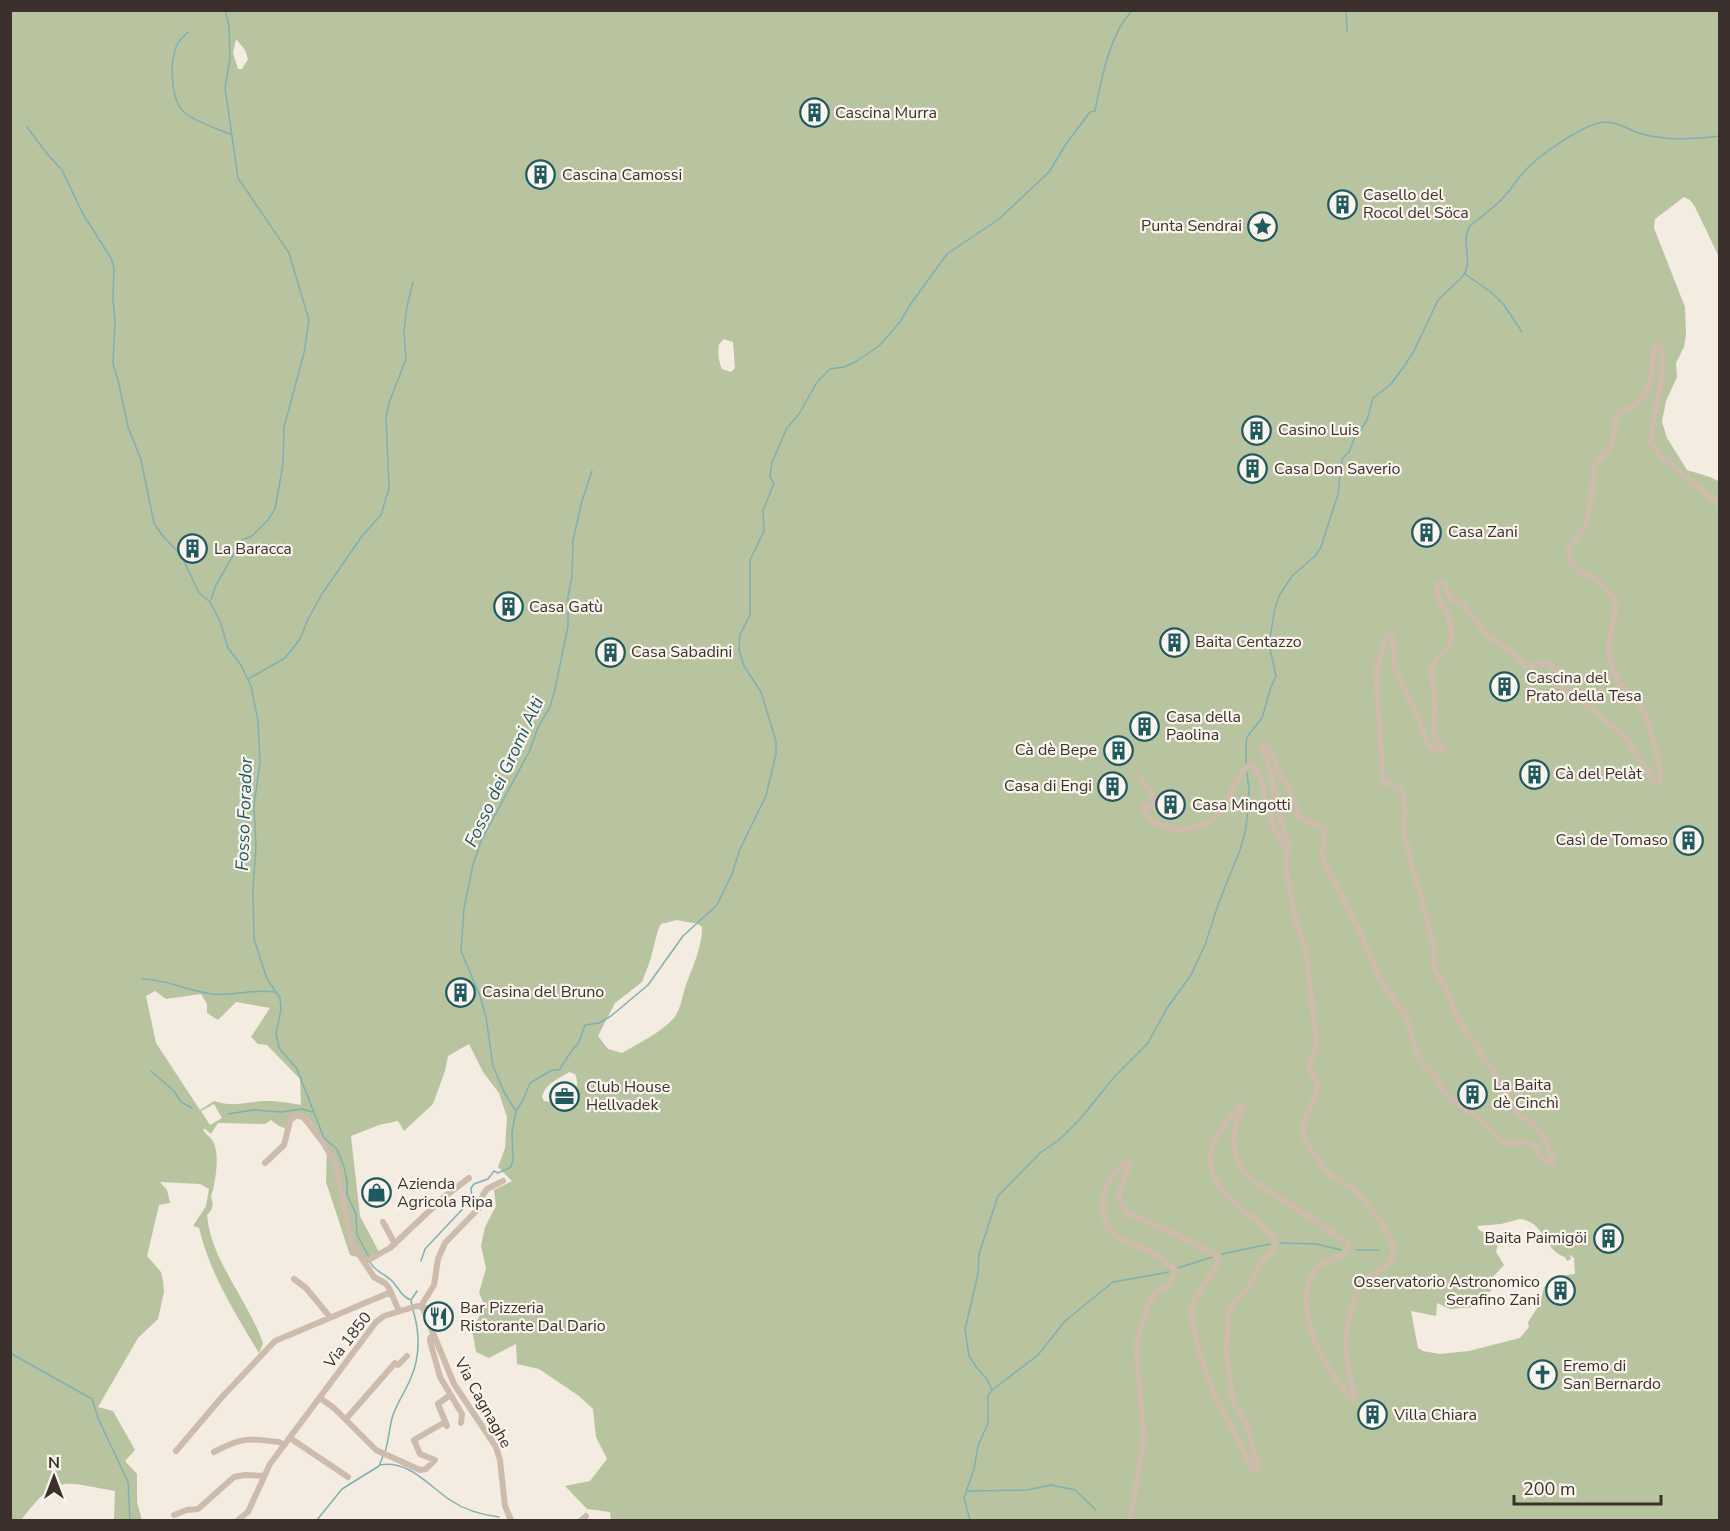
<svg xmlns="http://www.w3.org/2000/svg" width="1730" height="1531" viewBox="0 0 1730 1531" font-family="'Nunito Sans',sans-serif">
	<style>
		.green { fill: #b8c4a0; fill-rule: evenodd }
		.lines { fill: none; stroke-linecap: round; stroke-linejoin: round }
		.stream { stroke: #7fb0b2; stroke-width: 1.5 }
		.minor-tunnel { stroke: #cfc6bd; stroke-width: 6; stroke-dasharray: 6 3; stroke-linecap: butt }
		.minor { stroke: #cdbbac; stroke-width: 6 }
		.labels { text-anchor: middle; dominant-baseline: central; stroke-width: 4.5; stroke-linejoin: round; paint-order: stroke }
		.poi-label { font-size: 16px; fill: #3b302b; stroke: #fbf5ee; text-anchor: start }
		.street-label { font-size: 16px; fill: #3b302b; stroke: #fbf5ee }
		.water-label { font-size: 18px; font-style: italic; fill: #1f5a5e; stroke: #fbf5ee }
	</style>
	<rect width="100%" height="100%" fill="#f4ebe1"/>
	<path class="green" d="M10 11H1719V257L1695 207 1690 200 1684 197 1655 219 1654 228 1685 307 1686 335 1684 347 1676 363 1677 377 1666 401 1662 422 1667 438 1687 470 1710 477 1720 482 1719 1520H611L610 1512 587 1509 565 1486 590 1481 607 1459 596 1437 593 1409 579 1396 539 1369 517 1364 516 1344 489 1358 476 1352 472 1329 485 1306 479 1293 486 1268 481 1246 485 1227 496 1206 494 1190 512 1181 498 1167 505 1148 507 1117 499 1093 483 1072 469 1044 448 1056 445 1071 433 1104 404 1131 398 1121 379 1125 351 1136 360 1216 379 1252 365 1259 350 1255 326 1182 327 1145 309 1119 296 1113 287 1129 279 1126 271 1120 265 1124 218 1123 211 1134 205 1129H203C205 1134 209 1136 212 1140 221 1152 215 1184 211 1197 214 1205 213 1209 207 1215 211 1261 248 1300 263 1343L259 1353C235 1313 210 1274 199 1228L193 1226 206 1206 209 1189 200 1184 160 1182 167 1190 170 1203 159 1205 147 1256 161 1272 163 1281 164 1292 158 1319 138 1338 98 1407 113 1411 135 1450 125 1461 137 1474V1502L142 1520H114L115 1491C60 1482 58 1473 21 1520H11ZM236 39 245 50 248 59 242 69H238L233 53ZM724 339 733 342 735 368 731 372 722 369C718 361 718 352 719 344ZM677 920 698 924 702 927C702 948 693 965 686 985 682 996 681 1010 673 1019 660 1033 639 1043 622 1053L608 1049 598 1036 615 1003 642 982 650 961 658 930 661 924ZM155 991 166 999 201 994 207 1004V1013L218 1020 236 1002 270 1008 251 1037 258 1044 267 1045 300 1079 301 1105C290 1103 277 1101 267 1101 247 1101 235 1108 214 1101L200 1110 156 1043 146 996ZM569 1072 575 1074C581 1087 573 1097 563 1103L544 1101 542 1097C546 1082 558 1080 569 1072ZM214 1104 222 1118 210 1125 201 1111ZM1520 1219C1546 1222 1542 1249 1565 1257L1567 1261 1571 1259 1570 1255 1574 1258 1575 1274 1557 1276 1544 1287 1540 1304 1528 1322 1529 1327 1520 1338 1469 1351 1440 1354 1423 1351 1418 1348 1411 1311 1436 1316 1437 1303 1450 1309 1475 1307 1481 1297 1491 1291V1279L1504 1265 1496 1252 1499 1239 1479 1230 1477 1226 1501 1224Z"/>
	<g class="lines">
		<path class="stream" d="M1346 10 1347 31
			M188 32C185 36 180 39 178 43 169 59 170 101 185 113 196 122 218 129 232 135
			M27 127 48 155 62 170 83 214 111 258 114 268 113 299 115 321 113 364 118 380 128 427 141 460 154 523 162 535 181 555 199 593 210 602 220 621 228 648 241 665 251 686 258 721 260 763 254 805 256 847 253 889 254 939 267 979 280 998 281 1009 276 1034 279 1048 297 1069 324 1138 337 1149 344 1167 347 1181V1195L356 1214 357 1235 369 1257
			M1465 274 1492 293 1504 305 1522 332
			M1461 278C1476 262 1459 244 1470 226 1481 217 1492 209 1502 199 1510 191 1515 182 1522 174 1535 158 1586 121 1607 122 1618 122 1631 131 1642 134 1667 141 1694 139 1720 136
			M211 600 216 585 242 540 252 536 268 520 275 509 283 464 284 427 304 353 309 320 289 253 238 178 225 88 230 59 229 26 225 10
			M248 679 285 658 300 639 308 619 322 594 362 536 381 515 389 488 386 417 389 403 406 359 404 331 407 306 413 282
			M1246 763V745L1247 737 1262 718 1271 687 1276 676 1269 644 1275 608 1279 596 1292 576 1315 556 1321 547 1338 494 1342 459 1349 452 1354 439 1367 420 1373 398 1391 384 1405 365 1414 351 1438 300 1460 279
			M142 979C166 979 188 991 212 994 233 996 253 989 274 992
			M151 1071 174 1091 181 1102 192 1108
			M515 1110 504 1092 493 1066 486 1017 480 996 461 951 464 908 473 865 481 841 530 750 538 727 550 707 555 689 568 626V597L572 577 573 540 582 501 592 471
			M228 1114 253 1110 281 1112 302 1109 312 1112
			M1280 1243 1316 1244 1341 1250
			M1356 1250H1379
			M1222 1254 1270 1244
			M421 1261 425 1249 472 1199 471 1188 474 1184 488 1179 494 1171 498 1173 511 1167 513 1160 512 1132 516 1111 523 1100 530 1083 552 1070H559C564 1063 573 1047 578 1044L585 1025 599 1023 611 1016 648 985 683 936 717 905 732 874 740 849 766 796 776 754V741L761 692 744 666 739 650 740 635 750 615V560L764 531 763 511 774 483 770 477 772 462 787 428 799 414 817 382 830 369 844 367 857 361 880 345 900 322 910 305 947 254 999 219 1049 172 1066 144 1090 112 1095 111C1101 80 1110 32 1133 10
			M370 1262C375 1272 386 1274 393 1282 400 1290 401 1296 411 1300
			M1178 1268 1212 1257
			M412 1306 411 1300 417 1291
			M10 1353 92 1399 98 1418 128 1482 130 1520
			M992 1390 1038 1355 1065 1321 1113 1282 1169 1272
			M385 1452C389 1440 389 1427 393 1415 397 1403 405 1392 410 1380 420 1358 420 1333 413 1310
			M380 1465C409 1460 428 1485 450 1500 465 1510 482 1515 499 1517
			M968 1491 1027 1490 1051 1485 1075 1490 1096 1510
			M317 1520 342 1489 379 1466 383 1456
			M970 1520 964 1498 974 1469 978 1446 988 1423V1396L992 1390 987 1379 977 1368 969 1356 965 1329 978 1274 979 1254 998 1196 1040 1153 1060 1139 1080 1119 1115 1076 1148 1043 1167 1008 1191 975 1205 945 1219 902 1240 850 1246 828 1248 808 1249 789 1247 773"/>
		<path class="minor-tunnel" d="M1535 1374 1536 1381"/>
		<path class="minor" d="M1140 778 1152 794 1156 807 1143 805C1150 837 1199 834 1218 815 1232 801 1234 774 1251 764 1266 777 1262 795 1268 813 1272 826 1280 840 1288 852
			M1514 1108 1525 1110
			M265 1163 284 1145 290 1121 295 1116H301L305 1119 324 1144 336 1165 352 1244 374 1277 385 1283 389 1288 399 1311
			M383 1222 395 1244
			M365 1262 390 1248 444 1197 469 1178
			M294 1279 306 1288 330 1317
			M421 1306 434 1285 438 1259 445 1243 480 1207 483 1195 487 1189 503 1181
			M422 1306 454 1384 496 1447 500 1460 505 1506 511 1520
			M434 1335 430 1338V1341L440 1377 462 1414 461 1423
			M1536 1381V1383
			M320 1398 334 1408 376 1450 420 1470 426 1469 435 1460 420 1454 414 1440 445 1422
			M346 1419 395 1363 398 1365 407 1356
			M447 1426 438 1404 450 1395
			M290 1438 348 1477
			M176 1451 222 1397 275 1341 391 1292
			M214 1452C242 1437 249 1438 279 1442L284 1445
			M174 1515 187 1510 198 1509 234 1477 245 1475 263 1476
			M238 1520 248 1512 270 1464 376 1322 384 1316 417 1306 435 1310
			M581 1520 586 1516
			M1130 1520 1144 1440 1136 1345 1148 1304 1156 1293 1171 1282 1175 1271 1172 1267C1165 1261 1157 1255 1149 1251 1141 1246 1131 1245 1122 1240 1103 1230 1098 1205 1107 1186 1110 1179 1120 1164 1128 1161L1129 1165 1119 1193V1199L1130 1214 1177 1235 1218 1256V1263L1195 1299 1191 1311 1199 1352 1214 1394 1253 1469 1258 1468 1246 1422 1233 1403 1226 1351 1229 1311 1237 1299 1249 1287 1261 1261 1273 1251 1276 1242C1271 1232 1259 1224 1250 1216 1225 1196 1196 1169 1218 1134 1225 1124 1234 1114 1241 1105H1244C1235 1122 1230 1145 1239 1164 1247 1179 1264 1188 1278 1197 1302 1212 1326 1227 1348 1244V1251C1338 1261 1324 1257 1314 1272 1291 1307 1325 1373 1352 1398L1356 1397C1344 1364 1342 1332 1355 1299 1357 1294 1358 1287 1362 1283 1371 1272 1393 1270 1393 1252 1394 1233 1365 1200 1351 1188 1344 1183 1335 1179 1329 1173 1321 1165 1313 1153 1307 1144 1294 1122 1314 1109 1317 1089 1319 1081 1312 1074 1308 1068L1317 1047 1306 951 1296 922 1287 876 1286 863 1288 843 1277 810 1271 774 1262 746 1265 744 1269 747 1279 773 1289 787 1298 815 1307 821 1323 828 1325 832 1322 855 1326 866 1357 926 1381 981 1406 1017 1419 1061 1436 1077 1442 1089 1464 1109 1478 1117 1502 1141 1512 1144 1525 1142 1533 1145 1543 1159 1552 1163 1553 1158 1544 1137 1533 1123 1521 1117 1515 1111 1507 1092 1456 1016 1451 999 1443 982 1437 975 1434 967V948L1430 932 1404 835 1405 809 1403 793 1400 789 1383 780 1376 671 1387 634H1390L1395 646 1394 666 1419 720 1427 742 1435 750 1443 749 1444 747 1436 740 1434 731 1435 704 1431 669 1437 658 1451 644 1452 634 1448 615 1437 596V584L1443 583 1451 598 1463 604 1485 633 1495 641 1512 652 1525 666 1549 662 1552 665 1556 679 1565 694 1588 706 1625 737 1651 777 1658 783 1660 781C1661 765 1649 717 1640 705 1634 697 1625 692 1620 684 1616 679 1613 669 1611 663 1604 643 1615 623 1616 602 1610 595 1605 586 1597 580 1581 570 1569 572 1569 547L1585 528 1593 488 1594 466 1611 446 1617 415C1622 411 1625 411 1630 408 1641 403 1651 385 1652 373 1653 364 1651 352 1656 345H1660L1662 348 1661 384 1654 414 1651 442 1661 456 1720 506"/>
	</g>
	<defs>
		<symbol id="building-ring" viewBox="-11 -11 22 22"><circle r="9.5" fill="#fbf5ee" stroke="#1f5a5e" stroke-width="1.5"/><path d="M-4-6H4V6H1V3H-1V6H-4ZM-2.5-4.3h1.7v1.8h-1.7ZM.8-4.3h1.7v1.8H.8ZM-2.5-1h1.7V.8h-1.7ZM.8-1h1.7V.8H.8Z" fill="#1f5a5e"/></symbol>
		<symbol id="sight-ring" viewBox="-11 -11 22 22"><circle r="9.5" fill="#fbf5ee" stroke="#1f5a5e" stroke-width="1.5"/><path d="M0-6L1.8-2.2L6-1.7L2.9 1.2L3.7 5.4L0 3.3L-3.7 5.4L-2.9 1.2L-6-1.7L-1.8-2.2Z" fill="#1f5a5e"/></symbol>
		<symbol id="office-ring" viewBox="-11 -11 22 22"><circle r="9.5" fill="#fbf5ee" stroke="#1f5a5e" stroke-width="1.5"/><path d="M-6-3h4V-5.5h4V-3h4V5H-6ZM-1-4.5V-3h2v-1.5ZM-6 0V1H6V0Z" fill="#1f5a5e"/></symbol>
		<symbol id="shop-ring" viewBox="-11 -11 22 22"><circle r="9.5" fill="#fbf5ee" stroke="#1f5a5e" stroke-width="1.5"/><path d="M-5-2.5h2.3a2.7 3.5 0 0 1 5.4 0H5L5.5 6h-11ZM-1.5-2.5h3a1.5 2.3 0 0 0-3 0Z" fill="#1f5a5e"/></symbol>
		<symbol id="restaurant-ring" viewBox="-11 -11 22 22"><circle r="9.5" fill="#fbf5ee" stroke="#1f5a5e" stroke-width="1.5"/><path d="M-5-6h1v4h1v-4h1v4h1v-4h1v5L-1.5 .5V6h-2V.5L-5-1ZM5-6V6H3V1.5H1.5Q1.5-4 5-6Z" fill="#1f5a5e"/></symbol>
		<symbol id="church-ring" viewBox="-11 -11 22 22"><circle r="9.5" fill="#fbf5ee" stroke="#1f5a5e" stroke-width="1.5"/><path d="M-1.2-6h2.4v3.5h3.3v2.4h-3.3V6h-2.4V-.1h-3.3v-2.4h3.3Z" fill="#1f5a5e"/></symbol>
	</defs>
	<g fill-rule="evenodd">
		<use href="#building-ring" x="798" y="96" width="33" height="33"/>
		<use href="#building-ring" x="524" y="158" width="33" height="33"/>
		<use href="#building-ring" x="1326" y="188" width="33" height="33"/>
		<use href="#sight-ring" x="1246" y="210" width="33" height="33"/>
		<use href="#building-ring" x="1240" y="414" width="33" height="33"/>
		<use href="#building-ring" x="1236" y="452" width="33" height="33"/>
		<use href="#building-ring" x="1410" y="516" width="33" height="33"/>
		<use href="#building-ring" x="176" y="532" width="33" height="33"/>
		<use href="#building-ring" x="492" y="590" width="33" height="33"/>
		<use href="#building-ring" x="1158" y="626" width="33" height="33"/>
		<use href="#building-ring" x="594" y="636" width="33" height="33"/>
		<use href="#building-ring" x="1488" y="670" width="33" height="33"/>
		<use href="#building-ring" x="1128" y="710" width="33" height="33"/>
		<use href="#building-ring" x="1102" y="734" width="33" height="33"/>
		<use href="#building-ring" x="1518" y="758" width="33" height="33"/>
		<use href="#building-ring" x="1096" y="770" width="33" height="33"/>
		<use href="#building-ring" x="1154" y="788" width="33" height="33"/>
		<use href="#building-ring" x="1672" y="824" width="33" height="33"/>
		<use href="#building-ring" x="444" y="976" width="33" height="33"/>
		<use href="#building-ring" x="1456" y="1078" width="33" height="33"/>
		<use href="#office-ring" x="548" y="1080" width="33" height="33"/>
		<use href="#shop-ring" x="360" y="1176" width="33" height="33"/>
		<use href="#building-ring" x="1592" y="1222" width="33" height="33"/>
		<use href="#building-ring" x="1544" y="1274" width="33" height="33"/>
		<use href="#restaurant-ring" x="422" y="1300" width="33" height="33"/>
		<use href="#church-ring" x="1526" y="1358" width="33" height="33"/>
		<use href="#building-ring" x="1356" y="1398" width="33" height="33"/>
	</g>
	<g class="labels">
		<g class="poi-label">
			<text x="835" y="113">Cascina Murra</text>
			<text x="562" y="175">Cascina Camossi</text>
			<text x="1363" y="195">Casello del<tspan x="1363" dy="18">Rocol del Söca</tspan></text>
			<text x="1242" y="226" text-anchor="end">Punta Sendrai</text>
			<text x="1278" y="430">Casino Luis</text>
			<text x="1274" y="469">Casa Don Saverio</text>
			<text x="1448" y="532">Casa Zani</text>
			<text x="214" y="549">La Baracca</text>
			<text x="529" y="607">Casa Gatù</text>
			<text x="1195" y="642">Baita Centazzo</text>
			<text x="631" y="652">Casa Sabadini</text>
			<text x="1526" y="678">Cascina del<tspan x="1526" dy="18">Prato della Tesa</tspan></text>
			<text x="1166" y="717">Casa della<tspan x="1166" dy="18">Paolina</tspan></text>
			<text x="1097" y="750" text-anchor="end">Cà dè Bepe</text>
			<text x="1555" y="774">Cà del Pelàt</text>
			<text x="1092" y="786" text-anchor="end">Casa di Engi</text>
			<text x="1192" y="805">Casa Mingotti</text>
			<text x="1668" y="840" text-anchor="end">Casì de Tomaso</text>
			<text x="482" y="992">Casina del Bruno</text>
			<text x="1493" y="1085">La Baita<tspan x="1493" dy="18">dè Cinchì</tspan></text>
			<text x="586" y="1087">Club House<tspan x="586" dy="18">Hellvadek</tspan></text>
			<text x="397" y="1184">Azienda<tspan x="397" dy="18">Agricola Ripa</tspan></text>
			<text x="1587" y="1238" text-anchor="end">Baita Paimigöi</text>
			<text x="1540" y="1282" text-anchor="end">Osservatorio Astronomico<tspan x="1540" dy="18">Serafino Zani</tspan></text>
			<text x="460" y="1308">Bar Pizzeria<tspan x="460" dy="18">Ristorante Dal Dario</tspan></text>
			<text x="1563" y="1366">Eremo di<tspan x="1563" dy="18">San Bernardo</tspan></text>
			<text x="1394" y="1415">Villa Chiara</text>
		</g>
		<g class="street-label">
			<text transform="translate(348 1340) rotate(-52)">Via 1850</text>
			<text transform="translate(483 1403) rotate(61)">Via Cagnaghe</text>
		</g>
		<g class="water-label">
			<text transform="translate(504 772) rotate(-65)">Fosso dei Gromi Alti</text>
			<text transform="translate(244 814) rotate(-88)">Fosso Forador</text>
		</g>
	</g>
	<rect width="1730" height="1531" fill="none" stroke="#3b302b" stroke-width="24"/>
	<g transform="translate(54 1477)" stroke="#fbf5ee" stroke-width="4.5" paint-order="stroke">
	<path d="M0-4.5L10 22L0 15L-10 22Z" fill="#3b302b"/>
	<text y="-9" font-size="16" font-weight="bold" text-anchor="middle" fill="#3b302b">N</text>
	</g>
	<path d="M1514 1495v9h147v-9" fill="none" stroke="#3b302b" stroke-width="3"/>
	<text x="1523" y="1495" font-size="18" fill="#3b302b" stroke="#fbf5ee" stroke-width="4.5" paint-order="stroke">200 m</text>
</svg>
